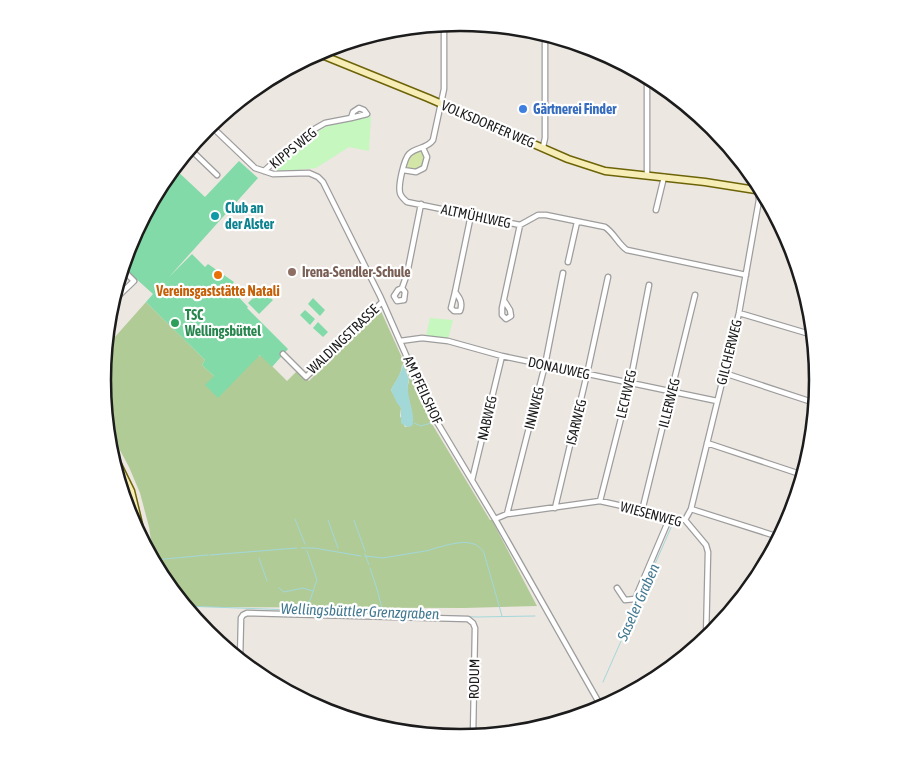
<svg xmlns="http://www.w3.org/2000/svg" width="920" height="760" viewBox="0 0 920 760" font-family="'Asap Condensed',sans-serif">
	<style>
		.grass { fill: #d3e6a8 }
		.forest { fill: #b1cb97; fill-rule: evenodd }
		.park { fill: #c5f7bf }
		.pitch { fill: #81daa7 }
		.water { fill: #a3d8d9 }
		.lines { fill: none; stroke-linecap: round; stroke-linejoin: round }
		.stream { stroke: #a3d8d9; stroke-width: 1 }
		.street-casing { stroke: #9d9d9d; stroke-width: 7 }
		.secondary-casing { stroke: #6d6408; stroke-width: 9 }
		.street { stroke: #fff; stroke-width: 4.5 }
		.secondary { stroke: #f7edb6; stroke-width: 6 }
		.shop-dot { fill: #3f7fe0; stroke: #fff; stroke-width: 2 }
		.culture-dot { fill: #0f9aa8; stroke: #fff; stroke-width: 2 }
		.education-dot { fill: #8d6e63; stroke: #fff; stroke-width: 2 }
		.food-dot { fill: #e8710a; stroke: #fff; stroke-width: 2 }
		.leisure-dot { fill: #2e9e5b; stroke: #fff; stroke-width: 2 }
		.labels { text-anchor: middle; dominant-baseline: central; stroke-width: 4.5; stroke-linejoin: round; paint-order: stroke }
		.shop-label { font-size: 14px; font-weight: bold; fill: #366cbe; stroke: #fff; text-anchor: start }
		.street-label { font-size: 14px; fill: #1c1c1c; stroke: #fff }
		.culture-label { font-size: 14px; font-weight: bold; fill: #0d838f; stroke: #fff; text-anchor: start }
		.education-label { font-size: 14px; font-weight: bold; fill: #785e54; stroke: #fff; text-anchor: start }
		.food-label { font-size: 14px; font-weight: bold; fill: #c56008; stroke: #fff }
		.leisure-label { font-size: 14px; font-weight: bold; fill: #27864d; stroke: #fff; text-anchor: start }
		.water-label { font-size: 15px; font-style: italic; fill: #437990; stroke: #fff }
		.rim { fill: none; stroke: #1c1c1c; stroke-width: 2.5 }
	</style>
	<rect width="100%" height="100%" fill="#ede7e2"/>
	<path class="grass" d="M421 150 425 157 423 167 418 170 406 169 405 167 411 156Z"/>
	<path class="forest" d="M146 302 205 360 202 365 214 376 261 355 287 381 298 370 309 381 380 309 432 424 490 520H492L494 524 537 606 464 608 186 607 163 578 154 561 149 527 140 493 129 467 107 426 103 380 106 347ZM402 364C404 368 409 375 409 379 409 383 407 387 407 391 409 403 415 415 410 426L405 427 400 416 401 408 391 390C395 382 402 374 402 364Z"/>
	<path class="park" d="M371 116 369 151 349 147 316 168 277 172 274 166 306 139 327 126Z
		M430 318 453 320 448 339 426 336Z"/>
	<path class="pitch" d="M239 161 258 178 169 277 192 254 205 267 208 264 234 282 230 288 248 307 247 308 288 349 272 367 260 355 218 398 205 385 214 376 202 365 205 360 146 302 153 294 123 267C133 233 151 195 174 168L205 197Z
		M262 289 273 300 259 314 248 303Z
		M313 298 325 310 320 316 308 304Z
		M305 310 315 319 310 325 300 315Z
		M318 322 328 332 323 337 313 328Z"/>
	<path class="water" d="M403 364 409 379C404 395 417 414 412 426L407 427 401 423V408L397 403 391 390C395 381 402 373 403 364Z"/>
	<g class="lines">
		<path class="stream" d="M414 423 421 426 431 423
			M295 519 305 544
			M328 520 338 548
			M354 520 365 551
			M301 548H314L361 556
			M307 551 317 580 314 588
			M426 551C442 547 474 533 484 553L502 616
			M365 554 369 565
			M210 555 297 548
			M365 556 383 558 425 551
			M259 558 267 581
			M154 560 208 555
			M370 568 377 589
			M279 588 284 592 303 588 313 591
			M377 589 383 612
			M185 606 477 617 535 616
			M305 611V608L309 603 314 589
			M603 682 673 523"/>
		<defs>
			<path id="street" d="M444 24V89L433 140C427 149 416 147 409 154 404 159 398 185 400 193 401 197 404 199 407 202L520 225 538 215H546L605 227C614 233 619 245 627 250L746 275
				M210 125 255 168 273 174 309 173 318 177 323 182 380 296 431 412 495 519 602 708
				M543 147 545 138V34
				M190 149 217 175
				M403 170 416 172 424 168 427 157 423 148
				M264 171 304 135 325 123 351 118 353 112 359 108 364 110 367 114 351 118
				M647 175V77
				M656 210 664 177
				M568 262 577 222
				M402 288 398 290 394 296 397 301 404 300 405 292 402 288 407 274 421 204
				M455 292C460 298 463 303 460 311H454L451 308 455 292 471 215
				M505 302 510 310 511 316 506 319 502 315V308L520 225
				M111 303 134 281 122 269
				M739 313 813 335
				M400 341 422 338 448 341 502 356 717 401
				M283 354 306 377 382 302
				M724 373 815 403
				M707 443 803 475
				M472 480 502 356
				M122 493 131 491
				M600 501 630 383 649 285
				M555 508 587 374 608 277
				M691 509 779 537
				M642 511 695 295
				M507 514 545 365 563 273
				M495 519 507 514 600 501 685 520 706 545 708 552 706 638
				M685 520 691 509 739 313 759 200 757 181
				M617 588 625 600 635 599 670 517
				M240 660 241 618 243 615 247 613 468 619 473 623 475 628 473 736"/>
			<path id="secondary" d="M317 53 428 98 568 159 605 171 705 182 762 191
				M109 446 131 491 143 541"/>
		</defs>
		<use href="#street" class="street-casing"/>
		<use href="#secondary" class="secondary-casing"/>
		<use href="#street" class="street"/>
		<use href="#secondary" class="secondary"/>
	</g>
	<circle class="shop-dot" cx="523" cy="109" r="5"/>
	<circle class="culture-dot" cx="215" cy="216" r="5"/>
	<circle class="education-dot" cx="292" cy="272" r="5"/>
	<circle class="food-dot" cx="218" cy="275" r="5"/>
	<circle class="leisure-dot" cx="175" cy="323" r="5"/>
	<g class="labels">
		<g class="shop-label">
			<text x="533" y="109">Gärtnerei Finder</text>
		</g>
		<g class="street-label">
			<text transform="translate(488 124) rotate(23)">VOLKSDORFER WEG</text>
			<text transform="translate(293 148) rotate(-39)">KIPPS WEG</text>
			<text transform="translate(476 216) rotate(12)">ALTMÜHLWEG</text>
			<text transform="translate(343 339) rotate(-44)">WALDINGSTRASSE</text>
			<text transform="translate(729 352) rotate(-76)">GILCHERWEG</text>
			<text transform="translate(559 368) rotate(12)">DONAUWEG</text>
			<text transform="translate(423 390) rotate(65)">AM PFEILSHOF</text>
			<text transform="translate(626 394) rotate(-77)">LECHWEG</text>
			<text transform="translate(669 403) rotate(-76)">ILLERWEG</text>
			<text transform="translate(534 408) rotate(-76)">INNWEG</text>
			<text transform="translate(487 418) rotate(-77)">NABWEG</text>
			<text transform="translate(576 422) rotate(-76)">ISARWEG</text>
			<text transform="translate(651 514) rotate(15)">WIESENWEG</text>
			<text transform="translate(474 679) rotate(-89)">RODUM</text>
		</g>
		<g class="culture-label">
			<text x="225" y="208">Club an<tspan x="225" dy="16">der Alster</tspan></text>
		</g>
		<g class="education-label">
			<text x="302" y="272">Irena-Sendler-Schule</text>
		</g>
		<g class="food-label">
			<text x="218" y="291">Vereinsgaststätte Natali</text>
		</g>
		<g class="leisure-label">
			<text x="185" y="315">TSC<tspan x="185" dy="16">Wellingsbüttel</tspan></text>
		</g>
		<g class="water-label">
			<text transform="translate(638 602) rotate(-66)">Saseler Graben</text>
			<text transform="translate(360 611) rotate(2)">Wellingsbüttler Grenzgraben</text>
		</g>
	</g>
	<path d="M0 0H920V760H0ZM111 380a349 349 0 1 1 698 0a349 349 0 1 1-698 0Z" fill="#fff" fill-rule="evenodd"/>
	<path class="rim" d="M111 380a349 349 0 1 1 698 0a349 349 0 1 1-698 0Z"/>
</svg>
